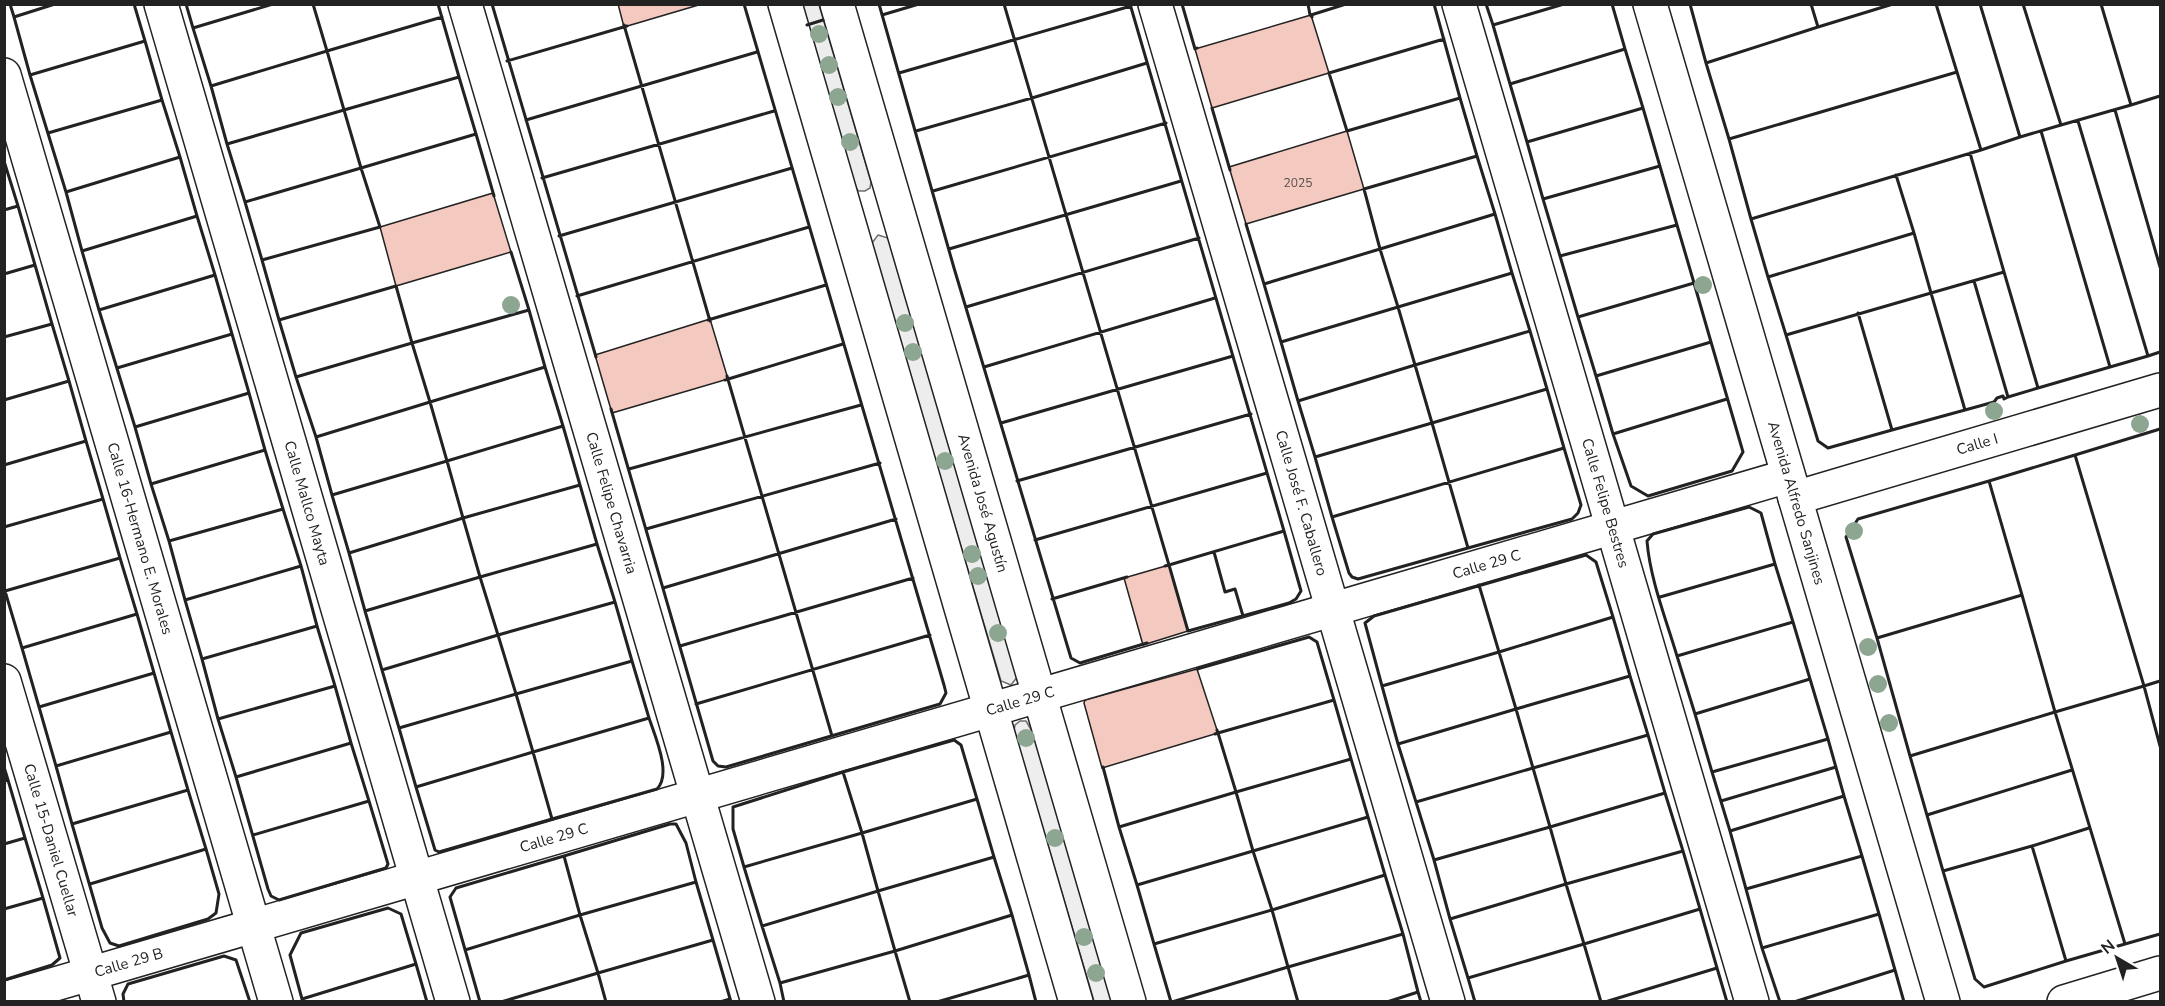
<svg xmlns="http://www.w3.org/2000/svg" width="2165" height="1006" viewBox="0 0 2165 1006" font-family="'Nunito Sans',sans-serif">
	<style>
		.green { fill: #eee; stroke: #6f6f6f; stroke-width: 1.5 }
		.parking { fill: #ededed; stroke: #6f6f6f; stroke-width: 1.5 }
		.building { fill: #f3c9c0; stroke: #222; stroke-width: 1.5 }
		.lines { fill: none; stroke-linecap: round; stroke-linejoin: round }
		.minor-casing { stroke: #222; stroke-width: 36 }
		.tertiary-casing { stroke: #222; stroke-width: 36 }
		.minor { stroke: #fff; stroke-width: 33 }
		.tertiary { stroke: #fff; stroke-width: 33 }
		.wall { stroke: #222; stroke-width: 3 }
		.tree { fill: #8da692 }
		.labels { text-anchor: middle; dominant-baseline: central; stroke-width: 4.5; stroke-linejoin: round; paint-order: stroke }
		.number-label { font-size: 12px; fill: #564c4a }
		.street-label { font-size: 15px; fill: #222; stroke: #fff }
	</style>
	<rect width="100%" height="100%" fill="#fff"/>
	<path class="green" d="M1020 721H1026L1033 733 1112 1001H1094L1014 731 1015 725Z"/>
	<path class="parking" d="M802 5H819L871 182 870 188 865 191H859L854 187Z
		M878 235 888 238 893 255 1018 676 1011 685 1001 681 928 436 872 243Z"/>
	<path class="building" d="M618 4H702L624 27Z
		M1311 15 1329 73 1212 108 1195 49Z
		M1347 131 1364 189 1246 224 1229 167Z
		M493 193 511 252 396 286 380 227Z
		M710 319 728 379 612 413 595 355Z
		M1169 565 1188 631 1143 645 1124 578Z
		M1197 669 1218 733 1102 768 1084 703 1085 700Z"/>
	<g class="lines">
		<defs>
			<g id="minor">
				<path id="s1" d="M161 4 453 1002"/>
				<path id="s2" d="M465 4 758 1002"/>
				<path d="M785 4 1076 1002"/>
				<path id="s3" d="M837 4 1129 1002"/>
				<path id="s4" d="M1155 4 1448 1002"/>
				<path id="s5" d="M1459 4 1752 1002"/>
				<path id="s6" d="M1795 498 2160 390"/>
				<path id="s7" d="M4 681 99 1002"/>
				<path id="s8" d="M4 999 1788 476"/>
				<path d="M2064 1002 2160 973"/>
			</g>
			<g id="tertiary">
				<path id="s9" d="M1650 4 1943 1002"/>
				<path id="s10" d="M4 75 276 1002"/>
			</g>
		</defs>
		<use href="#minor" class="minor-casing"/>
		<use href="#tertiary" class="tertiary-casing"/>
		<use href="#minor" class="minor"/>
		<use href="#tertiary" class="tertiary"/>
		<path class="wall" d="M10 4 14 17
			M134 4 145 41
			M186 4 193 28
			M438 4 459 77 344 110 327 51 442 17
			M492 4 596 357
			M879 4 954 268 1071 658 1080 663 1147 643
			M1004 4 1169 565 1165 566
			M1130 4 1284 531
			M1182 4 1195 49 1197 48
			M1308 4 1310 15
			M1434 4 1460 98 1347 131 1329 73 1444 39
			M1486 4 1493 25
			M1612 4 1625 49
			M1690 4 1706 63 1818 27
			M1811 4 1818 27 1893 4
			M1936 4 1981 150 2020 137
			M1980 4 2020 137 2061 125
			M2023 4 2061 125 2131 105
			M2101 4 2131 105 2160 96
			M882 15 919 4
			M1312 17 1311 15 1346 4
			M624 25 710 321
			M807 25 823 20
			M507 61 627 26
			M1706 63 1729 139 1957 72
			M899 73 1131 6
			M30 75 14 17 55 4
			M459 77 476 134
			M1510 84 1493 25 1564 4
			M211 86 193 28 273 4
			M162 100 180 157
			M1212 108 1230 170
			M344 110 361 168 245 202 227 144Z
			M2115 110 2160 267
			M526 120 757 52
			M2078 121 2148 356 2110 367
			M916 131 1032 98 1147 63
			M48 133 162 100 145 41 30 75 66 192
			M1729 139 1751 219 1981 150
			M1527 142 1510 84 1625 49 1643 108
			M227 144 211 86 327 51 313 4
			M4 161 18 206
			M1660 166 1543 199 1527 142 1643 108 1677 225
			M542 178 774 111
			M933 191 1166 123
			M1543 199 1560 256
			M245 202 262 260 380 227 361 168 476 134 494 196
			M4 210 18 206 35 265
			M1751 219 1768 277 1914 233 1896 175
			M1246 224 1264 284 1380 249 1364 189 1477 156 1460 98
			M559 236 792 168
			M949 249 1181 181
			M82 251 66 192 180 157 197 216
			M511 252 529 310
			M262 260 279 320
			M2004 272 2038 388 2008 397
			M1512 273 1530 331
			M4 274 35 265 52 324
			M1768 277 1786 335 1931 293 1914 233
			M1264 284 1281 342 1398 307 1380 249 1495 214 1477 156
			M577 296 809 227
			M966 307 1199 238
			M99 310 82 251 197 216 215 275
			M1578 317 1560 256 1677 225 1694 283
			M708 320 826 285
			M1786 335 1818 441 1828 448 1892 430 1858 313
			M4 337 52 324 69 381
			M1281 342 1298 401 1415 365 1398 307 1512 273 1495 214
			M412 343 430 402 316 437 296 377Z
			M2148 356 2160 352
			M984 367 1215 298
			M117 368 232 334 249 393
			M727 376 832 736
			M1596 376 1578 317 1694 283 1711 342
			M296 377 279 320 396 286 412 343 529 310 545 367
			M725 380 843 344
			M2038 388 2110 367 2041 131
			M1547 389 1530 331 1415 365 1432 423 1547 389 1564 448
			M4 400 69 381 86 441
			M1298 401 1315 457
			M611 409 713 761 718 766 726 767 940 704 946 693 944 685 744 4
			M1965 410 1994 402 1997 398 2003 396 2004 399 2008 397 1974 281
			M1001 423 1233 356
			M135 427 99 310 215 275 232 334
			M1892 430 1965 410 1931 293 2004 272 1970 153
			M1613 434 1596 376 1711 342 1743 452 1732 471 1648 496 1631 486 1613 434 1727 399
			M316 437 332 495 447 461 430 402 545 367 563 426
			M2075 455 2160 429
			M4 465 86 441 103 499
			M629 469 861 405
			M1017 481 1251 414
			M1989 481 2075 455 2144 686 2055 712 2125 944 2160 934
			M151 484 135 427 249 393 265 450
			M580 485 563 426 447 461 463 518 580 485 597 544
			M332 495 349 553
			M1332 517 1315 457 1432 423 1468 548 1572 519 1578 513 1581 505 1564 448 1332 517 1349 573 1352 577 1358 579 1468 548
			M4 527 103 499 120 558
			M646 529 880 463
			M1284 531 1301 591 1296 599 1289 603 1188 631 1169 565Z
			M1035 540 1267 473
			M169 541 151 484 265 450 283 509
			M1214 552 1225 592 1235 589 1243 616
			M663 588 896 519
			M1660 597 1775 564 1761 513 1749 507 1653 534 1647 541C1650 579 1666 619 1677 656L1793 622 1775 564
			M1052 599 1127 577
			M185 600 169 541 283 509 301 566
			M365 611 349 553 463 518 480 577 597 544 615 602
			M1613 617 1630 676 1516 709 1533 768 1648 735 1630 676
			M1877 638 1846 537 1858 519 1989 481 2022 595
			M680 646 913 578
			M22 648 5 591 120 558 137 614
			M1677 656 1695 714 1810 679 1793 622
			M202 659 185 600 301 566 317 626
			M1197 669 1309 637 1317 642 1334 700
			M382 670 365 611 480 577 498 635 615 602 632 661
			M2160 681 2144 686 2160 746
			M1382 686 1398 744 1516 709 1499 652 1613 617 1596 562 1586 555 1374 616 1365 623 1382 686 1499 652 1479 585
			M516 694 533 752 416 787 399 728Z
			M696 704 930 635
			M39 707 22 648 137 614 154 673
			M1695 714 1712 772 1828 739 1810 679
			M218 719 202 659 317 626 335 686
			M399 728 382 670 498 635 516 694 632 661 649 718
			M1217 730 1218 733 1334 700 1351 759
			M1215 734 1218 733 1236 792 1351 759 1368 817
			M1398 744 1416 802
			M1910 756 1877 638 2022 595 2055 712 1910 756 1943 871
			M56 766 39 707 154 673 171 732
			M4 767 8 780
			M1103 767 1119 827
			M1533 768 1550 827 1434 860 1416 802Z
			M1712 772 1730 831 1844 796 1828 739
			M236 777 218 719 335 686 351 743
			M4 781 8 780 25 838
			M416 787 435 850 439 852 552 819 533 752 649 718C655 736 672 774 657 789L552 819
			M1721 801 1836 767
			M1927 815 2072 770
			M72 824 56 766 171 732 188 790
			M2089 828 2032 846 2066 961 2125 944
			M1730 831 1746 889 1862 856 1844 796
			M253 835 369 801 388 864 386 868 279 900 271 896 268 889 236 777 351 743 369 801
			M4 844 25 838 43 898
			M2032 846 1943 871 1975 979 1984 987 2066 961
			M1434 860 1450 919 1566 884 1550 827 1665 793 1648 735
			M744 867 733 829V807L843 772
			M696 882 713 940
			M90 884 206 849 219 894 216 913 208 919 119 946 110 943 102 928 72 824 188 790 206 849
			M1137 885 1119 827 1236 792 1253 851 1368 817 1385 875
			M1746 889 1762 948 1879 914 1862 856
			M4 909 43 898 60 958 52 965 4 980
			M1450 919 1468 978 1584 944 1566 884 1683 851 1665 793
			M762 926 744 867 862 833 843 772 954 740 961 745 977 799
			M1154 944 1137 885 1253 851 1272 910 1385 875 1403 934
			M1762 948 1780 1002
			M465 950 580 915 564 856 456 888 450 897 480 1002
			M416 964 427 1002
			M1717 968 1727 1002
			M1895 970 1904 1002
			M1468 978 1475 1002
			M780 983 762 926 878 891 862 833 977 799 994 857
			M302 999 416 964 401 914 388 908 301 933 290 955 302 999V1002
			M124 1002 123 994 128 984 224 956 236 960 250 1002
			M501 1002 598 973 580 915 696 882 686 843 676 824H670L564 856
			M606 1002 598 973 713 940 731 1002
			M720 1002 730 999
			M784 1002 780 983 895 951 878 891 994 857 1012 915
			M910 1002 895 951 1012 915 1029 975
			M937 1002 1029 975 1036 1002
			M1171 1002 1154 944 1272 910 1288 967 1403 934 1418 992
			M1172 1002 1288 967 1298 1002
			M1387 1002 1418 992 1421 1002
			M1601 1002 1584 944 1700 909 1683 851
			M1605 1002 1717 968 1700 909
			M1794 1002 1895 970 1879 914"/>
	</g>
	<g class="tree">
		<circle cx="819" cy="34" r="9"/>
		<circle cx="829" cy="65" r="9"/>
		<circle cx="838" cy="97" r="9"/>
		<circle cx="850" cy="142" r="9"/>
		<circle cx="1703" cy="285" r="9"/>
		<circle cx="511" cy="305" r="9"/>
		<circle cx="905" cy="323" r="9"/>
		<circle cx="913" cy="352" r="9"/>
		<circle cx="1994" cy="411" r="9"/>
		<circle cx="2140" cy="424" r="9"/>
		<circle cx="945" cy="461" r="9"/>
		<circle cx="1854" cy="531" r="9"/>
		<circle cx="972" cy="554" r="9"/>
		<circle cx="978" cy="576" r="9"/>
		<circle cx="998" cy="633" r="9"/>
		<circle cx="1868" cy="647" r="9"/>
		<circle cx="1878" cy="684" r="9"/>
		<circle cx="1889" cy="723" r="9"/>
		<circle cx="1026" cy="738" r="9"/>
		<circle cx="1055" cy="838" r="9"/>
		<circle cx="1084" cy="937" r="9"/>
		<circle cx="1096" cy="973" r="9"/>
	</g>
	<g class="labels">
		<g class="number-label">
			<text x="1298" y="183">2025</text>
		</g>
		<g class="street-label">
			<text stroke="none"><textPath href="#s6" startOffset="190">Calle I</textPath></text>
			<text stroke="none"><textPath href="#s1" startOffset="520">Calle Mallco Mayta</textPath></text>
			<text stroke="none"><textPath href="#s2" startOffset="520">Calle Felipe Chavarria</textPath></text>
			<text stroke="none"><textPath href="#s3" startOffset="520">Avenida José Agustín</textPath></text>
			<text stroke="none"><textPath href="#s4" startOffset="520">Calle José F. Caballero</textPath></text>
			<text stroke="none"><textPath href="#s5" startOffset="520">Calle Felipe Bestres</textPath></text>
			<text stroke="none"><textPath href="#s9" startOffset="520">Avenida Alfredo Sanjines</textPath></text>
			<text stroke="none"><textPath href="#s10" startOffset="483">Calle 16-Hermano E. Morales</textPath></text>
			<text stroke="none"><textPath href="#s8" startOffset="1545">Calle 29 C</textPath></text>
			<text stroke="none"><textPath href="#s8" startOffset="1059">Calle 29 C</textPath></text>
			<text stroke="none"><textPath href="#s8" startOffset="573">Calle 29 C</textPath></text>
			<text stroke="none"><textPath href="#s7" startOffset="166">Calle 15-Daniel Cuellar</textPath></text>
			<text stroke="none"><textPath href="#s8" startOffset="130">Calle 29 B</textPath></text>
		</g>
	</g>
	<rect width="2165" height="1006" fill="none" stroke="#222222" stroke-width="12"/>
	<g transform="translate(2117 958) rotate(321)" stroke="#ffffff" stroke-width="4.5" paint-order="stroke">
	<path d="M0-4.5L10 22L0 15L-10 22Z" fill="#222222"/>
	<text y="-9" font-size="16" font-weight="bold" text-anchor="middle" fill="#222222">N</text>
	</g>
</svg>
